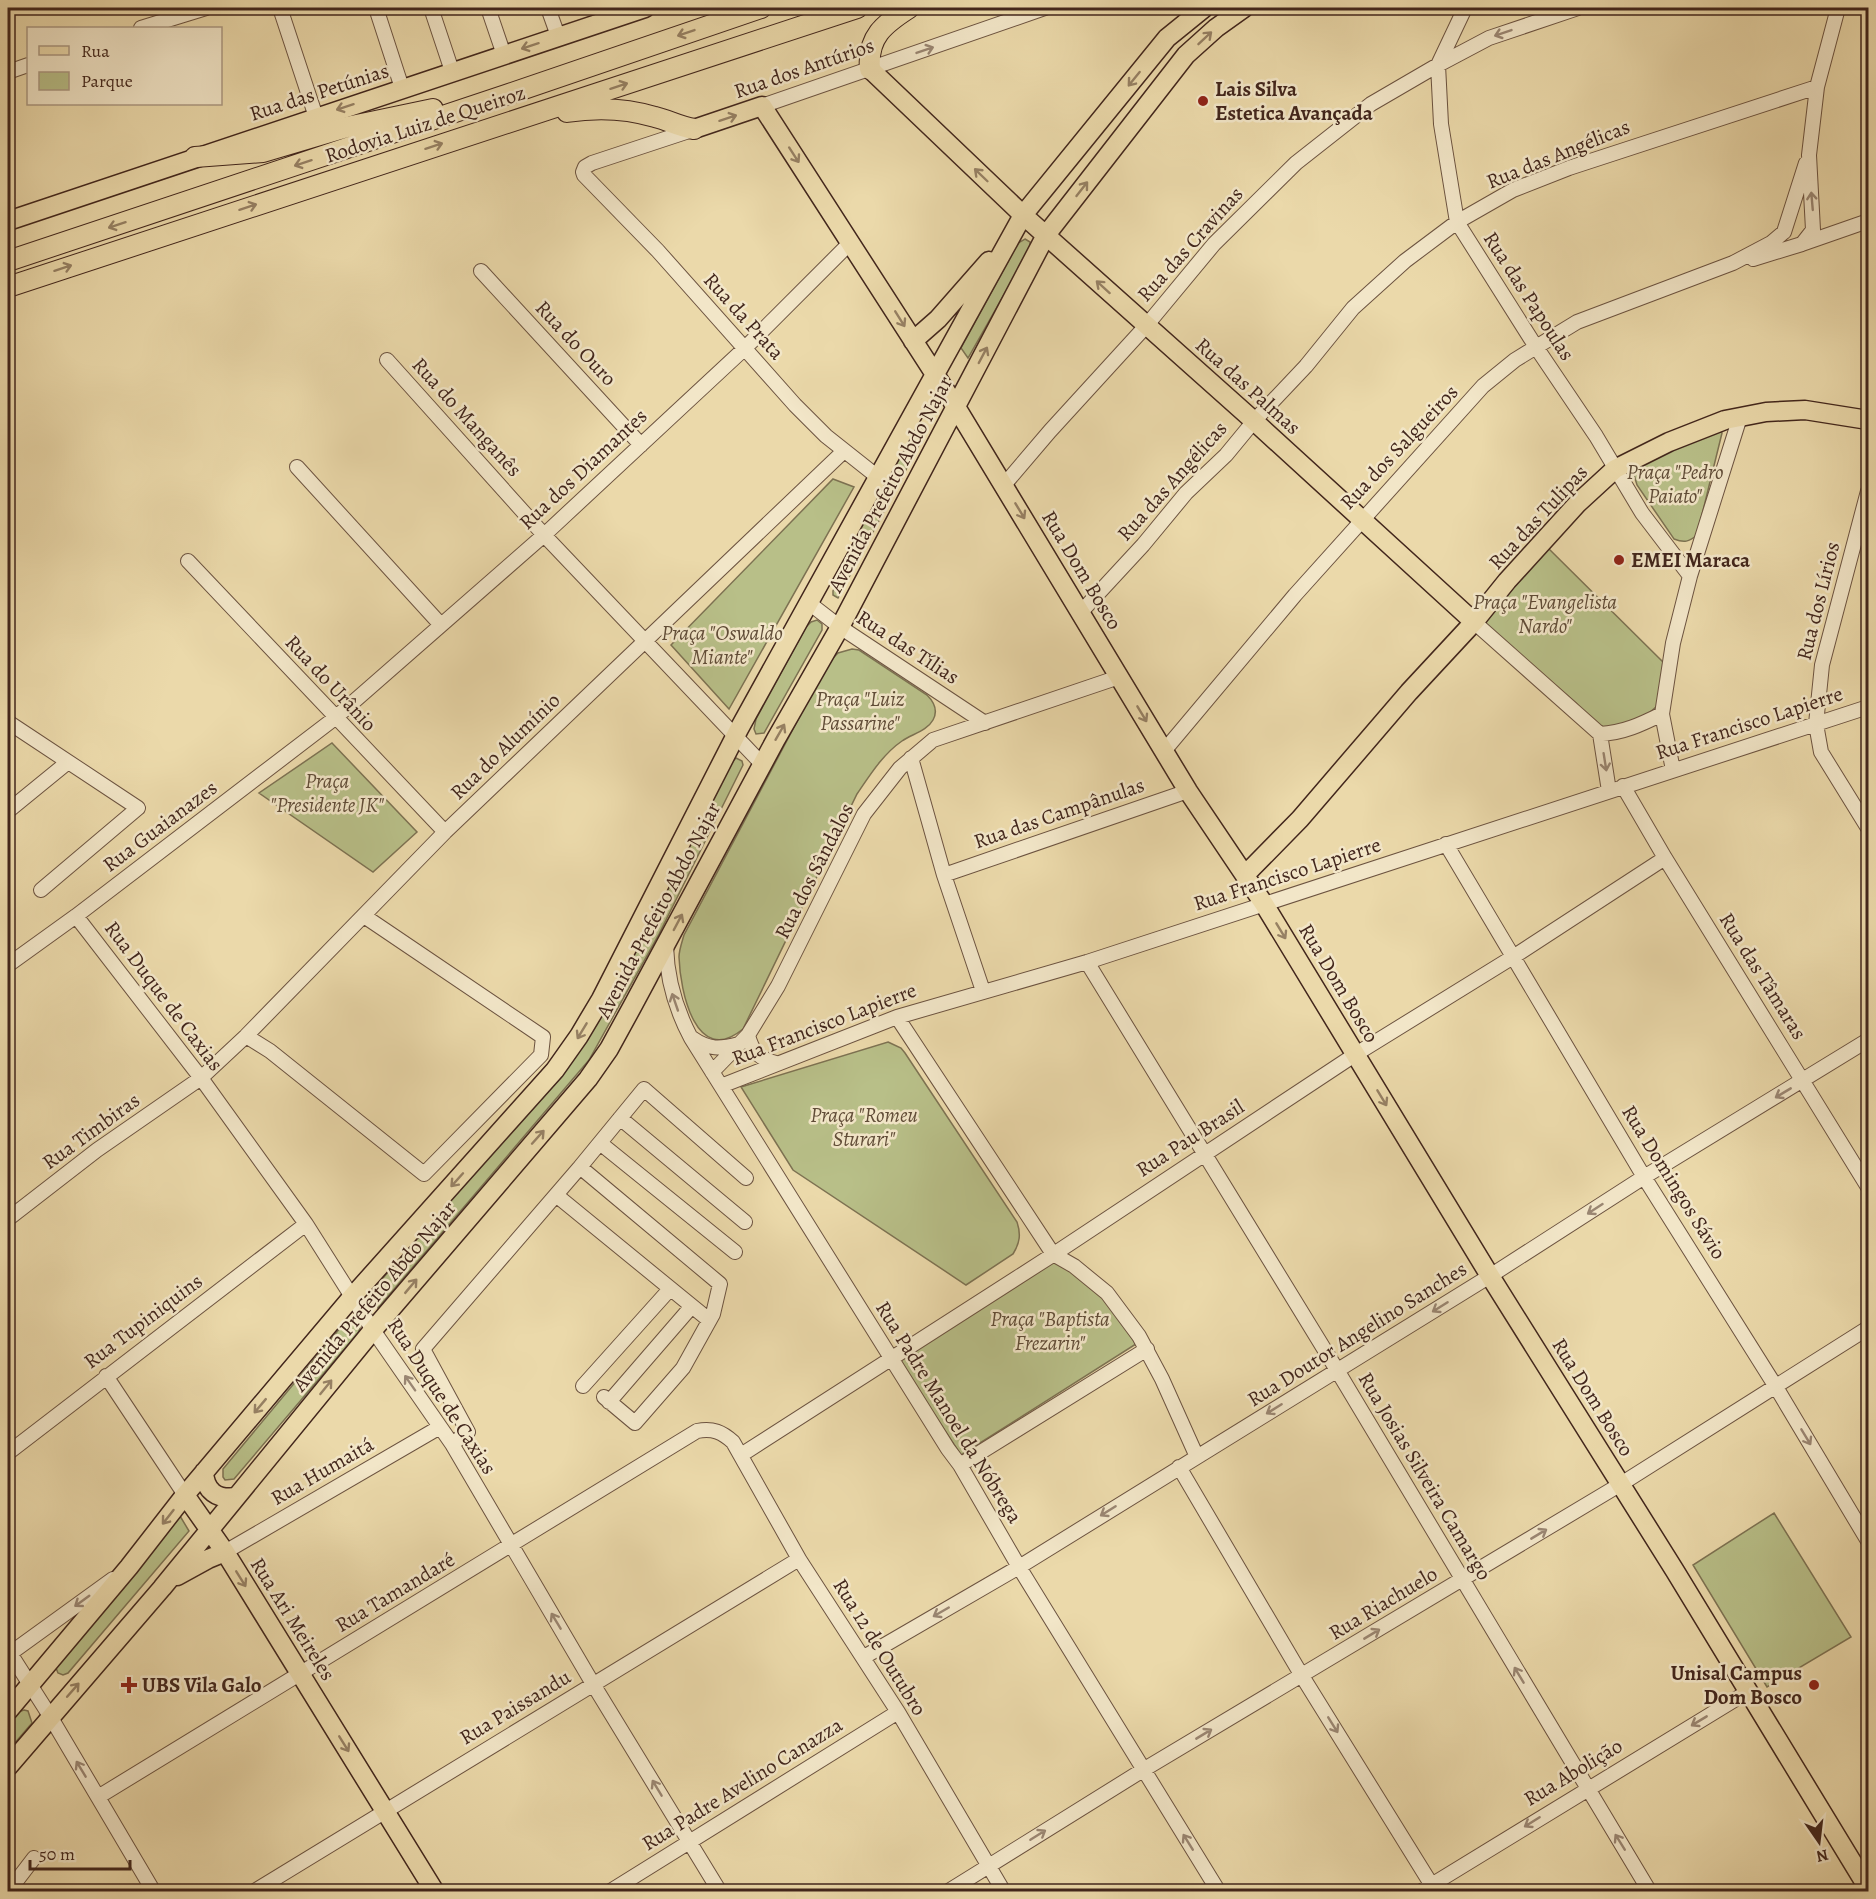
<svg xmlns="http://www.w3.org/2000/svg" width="1876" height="1899" viewBox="0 0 1876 1899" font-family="Alegreya,serif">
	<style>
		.green { fill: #b8bf88; stroke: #7d7252; stroke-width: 1.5 }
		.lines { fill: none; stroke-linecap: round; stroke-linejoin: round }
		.minor-casing { stroke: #6c5340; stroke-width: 16 }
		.major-casing { stroke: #42261c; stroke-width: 21 }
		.highway-casing { stroke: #42261c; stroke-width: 22 }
		.minor { stroke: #f2e6c8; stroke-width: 14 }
		.major { stroke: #ebd9aa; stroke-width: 18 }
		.highway { stroke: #ebd9aa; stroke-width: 20 }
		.oneway { stroke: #968063 }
		.oneway2 { stroke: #9a8672 }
		.poi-dot { fill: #8f2418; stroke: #f2e6c8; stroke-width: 2 }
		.labels { text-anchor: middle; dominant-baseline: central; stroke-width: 5; stroke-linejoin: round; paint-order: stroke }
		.street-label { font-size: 21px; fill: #42261c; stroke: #f2e6c8 }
		.poi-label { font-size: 21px; font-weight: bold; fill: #42261c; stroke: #f2e6c8; text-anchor: start }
		.park-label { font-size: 21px; font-style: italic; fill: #604c37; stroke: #f2e6c8 }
	</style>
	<rect width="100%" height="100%" fill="#ebd9aa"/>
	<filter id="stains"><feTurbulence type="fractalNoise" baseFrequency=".00333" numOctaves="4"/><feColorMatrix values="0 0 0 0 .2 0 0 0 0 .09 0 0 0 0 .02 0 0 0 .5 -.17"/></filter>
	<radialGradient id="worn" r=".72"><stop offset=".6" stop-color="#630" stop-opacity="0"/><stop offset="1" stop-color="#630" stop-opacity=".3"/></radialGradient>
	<path class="green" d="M1025 239 1030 242V249L968 358 961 348 1018 243Z
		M916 422 926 432 838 598 833 595V591L850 558 858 529Z
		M1719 427 1722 433 1697 535C1689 542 1684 543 1674 539L1637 485 1634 475 1638 467Z
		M833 479 854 487 729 709 671 645Z
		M1546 546 1667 666 1657 706 1648 714 1600 734 1576 703 1532 665 1474 622Z
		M817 620 822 624V630L764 733 756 734 754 729 756 719 806 627 811 622Z
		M852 649 859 650 927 695C934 702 938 711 933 720 927 731 912 734 902 741 883 754 870 775 857 794L743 1029C696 1068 680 991 679 957 679 950 682 942 684 935L828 663 838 653Z
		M332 743 417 832 373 872 259 793Z
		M736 758 742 761 743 765 659 934 589 1060 378 1308 371 1292 575 1055 732 762Z
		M888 1042 901 1048 905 1053 1017 1222C1021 1234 1020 1243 1013 1254L966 1285 793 1170 741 1087Z
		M1054 1262 1071 1271 1103 1296 1136 1344 961 1455 899 1361Z
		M351 1319 359 1323 360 1328 358 1333 234 1479 225 1480 223 1477V1469L346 1321Z
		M1774 1513 1851 1637 1767 1687 1693 1565Z
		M180 1516 189 1531 68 1673 63 1675 58 1673 56 1668 59 1662Z
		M24 1710 28 1711 32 1723 8 1751C8 1735 4 1715 24 1710Z"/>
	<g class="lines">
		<defs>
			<path id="minor" d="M280 8 316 117
				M376 8 402 88
				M431 8 452 71
				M488 8 504 55
				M548 8 558 36
				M603 8 608 20
				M1465 8 1438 65 1441 124 1457 222 1536 347 1596 436 1642 513 1690 576
				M141 28 206 8
				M8 72 28 65
				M762 106 1045 8
				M692 130 592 163 585 167 583 172 584 175 658 251 795 405 826 436 879 478
				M1784 232 1806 163
				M1802 244 1813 230 1809 155 1817 87 1838 8
				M1753 259 1802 244 1868 221
				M481 271 641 445
				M387 360 544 535 762 764
				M297 467 441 625
				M1004 485 1050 431 1146 326 1214 244 1296 163 1371 104 1438 65 1489 38 1578 8
				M1868 491 1822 665 1816 724 1821 752 1868 828
				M188 561 445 832
				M809 603 840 627 985 723
				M1081 612 1143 545 1186 493 1226 455 1254 421 1306 366 1353 308 1405 261 1457 222 1513 190 1569 168 1817 87
				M1474 622 1600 734 1609 791
				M8 722 138 808 41 890
				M1600 734C1623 733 1642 724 1662 714
				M1164 751 1295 595 1483 386 1515 360 1577 322 1733 263 1771 243 1784 232
				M911 758 944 875 983 991
				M1673 770 1662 714 1673 643 1690 576 1740 417
				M1623 786 1665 858 1868 1187
				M8 811 68 762
				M1446 844 1644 1177 1776 1387 1868 1541
				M944 875 1188 791
				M76 916 201 1078 306 1224 373 1330 452 1444 593 1684 720 1892
				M666 946C667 980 675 1008 691 1038L948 1449 960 1465 1019 1567 1219 1892
				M1087 962 1337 1370 1650 1892
				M8 965 76 916 335 718 544 535 745 348 851 242
				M897 1017 1053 1254 1074 1266 1107 1293 1139 1336 1162 1379 1197 1457
				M748 1035C752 1052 760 1059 776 1063
				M246 1036 270 1051 424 1174 541 1055 543 1037 364 916
				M692 1038C709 1050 720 1049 739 1044
				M712 1072 748 1035 778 986 864 814 900 768 933 740 1119 677
				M721 1086 897 1017 1087 962 1868 707
				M620 1118 745 1222
				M600 1143 735 1252
				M580 1167 720 1284 713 1314 683 1368 635 1423 604 1397
				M556 1195 709 1320
				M8 1219 97 1150 201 1078 246 1036 445 832 844 451
				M106 1376 185 1495
				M583 1386 670 1289
				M609 1402 692 1306
				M452 1444 468 1432 423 1349 580 1167 644 1089 746 1178
				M8 1453 306 1224
				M741 1455 1051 1256 1356 1054 1513 957 1665 858
				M960 1465 1147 1349
				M1179 1467 1302 1676 1436 1892
				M225 1552 440 1427
				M8 1650 50 1716 154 1892
				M8 1655 113 1579
				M864 1657 1019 1567 1490 1276 1644 1177 1868 1040
				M98 1797 697 1431C713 1428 722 1432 733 1442L799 1559 898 1712 1004 1892
				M8 1892 34 1858
				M253 1892 799 1559
				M609 1892 898 1712
				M947 1892 1143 1770 1621 1484 1868 1328
				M1420 1892 1749 1691"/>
			<path id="major" d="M870 69 1023 215 1254 421 1474 622
				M694 129 762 106 956 407 1188 791 1264 904 1490 1276 1675 1571 1868 1888
				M8 221 645 8
				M913 341 938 319 989 261
				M1245 875 1300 819 1409 692 1474 622 1507 581 1578 503 1615 469 1669 442 1725 420 1766 412 1805 410 1868 420
				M204 1472C205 1491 217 1500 236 1497
				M185 1495 225 1552 435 1892
				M177 1576 208 1559 225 1552
				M8 1711 129 1567 185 1495 352 1297 555 1070 579 1036 601 999 739 729 1023 215 1167 38 1204 8
				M8 1767 162 1588 373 1330 588 1079 609 1049 632 1007 776 739 840 627 1046 235 1186 55 1216 28 1244 8"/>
			<path id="highway" d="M870 69C867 37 884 24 909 8
				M567 112C598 107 625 108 655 117 668 120 680 127 694 129
				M195 157 263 152 347 127 433 109
				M8 261 509 94 761 8
				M8 287 857 8"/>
		</defs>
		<use href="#minor" class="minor-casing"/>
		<use href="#major" class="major-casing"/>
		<use href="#highway" class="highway-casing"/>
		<use href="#minor" class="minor"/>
		<use href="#major" class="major"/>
		<use href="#highway" class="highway"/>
	</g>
	<defs><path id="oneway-shaft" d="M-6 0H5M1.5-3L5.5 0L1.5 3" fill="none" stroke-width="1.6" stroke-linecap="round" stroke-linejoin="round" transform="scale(1.5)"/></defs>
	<g class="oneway">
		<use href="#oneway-shaft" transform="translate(686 33) rotate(161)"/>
		<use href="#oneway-shaft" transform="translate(1205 38) rotate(-43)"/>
		<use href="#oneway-shaft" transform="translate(530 46) rotate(162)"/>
		<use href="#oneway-shaft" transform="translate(1134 79) rotate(129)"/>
		<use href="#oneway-shaft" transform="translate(619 86) rotate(-18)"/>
		<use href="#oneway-shaft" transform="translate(345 107) rotate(162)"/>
		<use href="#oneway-shaft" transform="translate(728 118) rotate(-18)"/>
		<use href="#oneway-shaft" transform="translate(434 146) rotate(-18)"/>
		<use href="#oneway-shaft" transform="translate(794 155) rotate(57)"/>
		<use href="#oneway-shaft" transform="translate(303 163) rotate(162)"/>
		<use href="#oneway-shaft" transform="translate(981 175) rotate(-136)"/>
		<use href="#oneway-shaft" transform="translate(1082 189) rotate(-52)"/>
		<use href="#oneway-shaft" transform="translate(248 207) rotate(-18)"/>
		<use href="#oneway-shaft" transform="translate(117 225) rotate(162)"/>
		<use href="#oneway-shaft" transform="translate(63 268) rotate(-18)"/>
		<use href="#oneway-shaft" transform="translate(1103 287) rotate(-138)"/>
		<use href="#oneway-shaft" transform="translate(900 319) rotate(58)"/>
		<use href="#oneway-shaft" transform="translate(983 355) rotate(-62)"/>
		<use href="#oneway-shaft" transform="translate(1020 511) rotate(59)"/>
		<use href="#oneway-shaft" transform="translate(1142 714) rotate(59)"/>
		<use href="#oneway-shaft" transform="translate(780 732) rotate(-60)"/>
		<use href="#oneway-shaft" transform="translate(678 922) rotate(-62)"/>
		<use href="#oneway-shaft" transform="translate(1281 931) rotate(59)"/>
		<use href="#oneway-shaft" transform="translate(582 1031) rotate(121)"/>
		<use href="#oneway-shaft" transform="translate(1382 1098) rotate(59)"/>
		<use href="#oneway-shaft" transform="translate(538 1137) rotate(-48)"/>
		<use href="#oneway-shaft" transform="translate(457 1180) rotate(132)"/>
		<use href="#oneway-shaft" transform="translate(411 1286) rotate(-50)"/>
		<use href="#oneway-shaft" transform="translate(326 1387) rotate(-51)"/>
		<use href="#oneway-shaft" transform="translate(260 1406) rotate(130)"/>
		<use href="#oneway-shaft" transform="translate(168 1517) rotate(128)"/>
		<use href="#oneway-shaft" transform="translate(241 1579) rotate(58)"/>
		<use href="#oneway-shaft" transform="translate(73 1690) rotate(-49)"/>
		<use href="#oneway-shaft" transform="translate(344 1744) rotate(58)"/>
	</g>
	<g class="oneway2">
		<use href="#oneway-shaft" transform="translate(1503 33) rotate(161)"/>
		<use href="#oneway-shaft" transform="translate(925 50) rotate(-19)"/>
		<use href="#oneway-shaft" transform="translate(1812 201) rotate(-95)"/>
		<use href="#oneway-shaft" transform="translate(1605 762) rotate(81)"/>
		<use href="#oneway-shaft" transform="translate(675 1002) rotate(-109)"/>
		<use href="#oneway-shaft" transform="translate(1783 1093) rotate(149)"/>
		<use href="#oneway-shaft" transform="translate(1595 1209) rotate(147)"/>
		<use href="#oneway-shaft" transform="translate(1440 1307) rotate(148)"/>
		<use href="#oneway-shaft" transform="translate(410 1383) rotate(-125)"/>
		<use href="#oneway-shaft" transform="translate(1274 1409) rotate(148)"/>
		<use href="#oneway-shaft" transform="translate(1806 1437) rotate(59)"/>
		<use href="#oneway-shaft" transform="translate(1108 1511) rotate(148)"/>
		<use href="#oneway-shaft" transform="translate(1539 1534) rotate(-31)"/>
		<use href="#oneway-shaft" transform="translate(82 1601) rotate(144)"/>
		<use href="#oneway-shaft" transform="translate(941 1612) rotate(150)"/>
		<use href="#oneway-shaft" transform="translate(556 1621) rotate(-121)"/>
		<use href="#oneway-shaft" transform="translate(1372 1634) rotate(-31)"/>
		<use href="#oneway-shaft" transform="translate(1519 1675) rotate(-121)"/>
		<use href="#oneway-shaft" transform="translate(1699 1721) rotate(149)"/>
		<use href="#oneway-shaft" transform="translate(1333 1725) rotate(58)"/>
		<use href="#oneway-shaft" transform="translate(1204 1734) rotate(-31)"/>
		<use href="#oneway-shaft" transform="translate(81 1769) rotate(-121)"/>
		<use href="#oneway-shaft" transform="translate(657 1788) rotate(-121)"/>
		<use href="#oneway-shaft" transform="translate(1532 1822) rotate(148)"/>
		<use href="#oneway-shaft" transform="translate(1038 1835) rotate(-32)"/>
		<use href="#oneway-shaft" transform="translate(1188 1842) rotate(-122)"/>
		<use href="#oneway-shaft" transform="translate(1620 1842) rotate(-122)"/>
	</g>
	<g class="poi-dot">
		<circle cx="1203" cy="101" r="6"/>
		<circle cx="1619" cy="560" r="6"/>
		<path d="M126 1676h6v6h6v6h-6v6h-6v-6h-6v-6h6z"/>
		<circle cx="1814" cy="1685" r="6"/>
	</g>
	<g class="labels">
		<g class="street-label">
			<text transform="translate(804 68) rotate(-19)">Rua dos Antúrios</text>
			<text transform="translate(319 92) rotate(-18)">Rua das Petúnias</text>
			<text transform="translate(425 124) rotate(-18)">Rodovia Luiz de Queiroz</text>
			<text transform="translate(1558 154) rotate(-22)">Rua das Angélicas</text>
			<text transform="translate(1190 244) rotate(-48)">Rua das Cravinas</text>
			<text transform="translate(1529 296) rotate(57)">Rua das Papoulas</text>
			<text transform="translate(744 316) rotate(48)">Rua da Prata</text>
			<text transform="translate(576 343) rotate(47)">Rua do Ouro</text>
			<text transform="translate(1248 386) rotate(42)">Rua das Palmas</text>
			<text transform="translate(467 417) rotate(48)">Rua do Manganês</text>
			<text transform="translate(1399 447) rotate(-47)">Rua dos Salgueiros</text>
			<text transform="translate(583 469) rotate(-43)">Rua dos Diamantes</text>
			<text transform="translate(1172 481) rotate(-48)">Rua das Angélicas</text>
			<text transform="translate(890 484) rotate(-62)">Avenida Prefeito Abdo Najar</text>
			<text transform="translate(1538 517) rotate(-47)">Rua das Tulipas</text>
			<text transform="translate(1082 570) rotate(59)">Rua Dom Bosco</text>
			<text transform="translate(1818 601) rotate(-76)">Rua dos Lírios</text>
			<text transform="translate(908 647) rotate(33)">Rua das Tílias</text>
			<text transform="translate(331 683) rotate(47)">Rua do Urânio</text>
			<text transform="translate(1749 723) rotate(-18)">Rua Francisco Lapierre</text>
			<text transform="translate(505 746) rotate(-44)">Rua do Alumínio</text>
			<text transform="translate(1059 813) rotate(-19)">Rua das Campânulas</text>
			<text transform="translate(160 826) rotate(-37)">Rua Guaianazes</text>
			<text transform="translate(814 871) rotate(-63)">Rua dos Sândalos</text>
			<text transform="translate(1287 874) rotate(-18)">Rua Francisco Lapierre</text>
			<text transform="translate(658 910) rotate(-62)">Avenida Prefeito Abdo Najar</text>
			<text transform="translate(1763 976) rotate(58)">Rua das Tâmaras</text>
			<text transform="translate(1339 983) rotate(59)">Rua Dom Bosco</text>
			<text transform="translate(164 996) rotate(53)">Rua Duque de Caxias</text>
			<text transform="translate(824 1024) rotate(-21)">Rua Francisco Lapierre</text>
			<text transform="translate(91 1131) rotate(-36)">Rua Timbiras</text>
			<text transform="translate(1190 1138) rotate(-33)">Rua Pau Brasil</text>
			<text transform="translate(1674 1182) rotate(58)">Rua Domingos Sávio</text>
			<text transform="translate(374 1296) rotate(-50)">Avenida Prefeito Abdo Najar</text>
			<text transform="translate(143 1321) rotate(-37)">Rua Tupiniquins</text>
			<text transform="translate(1357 1334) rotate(-32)">Rua Doutor Angelino Sanches</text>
			<text transform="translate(442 1396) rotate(57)">Rua Duque de Caxias</text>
			<text transform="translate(1593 1397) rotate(58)">Rua Dom Bosco</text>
			<text transform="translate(949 1412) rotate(58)">Rua Padre Manoel da Nóbrega</text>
			<text transform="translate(322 1471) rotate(-30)">Rua Humaitá</text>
			<text transform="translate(1425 1476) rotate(59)">Rua Josias Silveira Camargo</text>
			<text transform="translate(395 1592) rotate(-31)">Rua Tamandaré</text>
			<text transform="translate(1383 1603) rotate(-31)">Rua Riachuelo</text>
			<text transform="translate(293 1619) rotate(58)">Rua Ari Meireles</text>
			<text transform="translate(880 1647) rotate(58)">Rua 12 de Outubro</text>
			<text transform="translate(515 1707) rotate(-31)">Rua Paissandu</text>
			<text transform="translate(1573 1772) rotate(-31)">Rua Abolição</text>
			<text transform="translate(742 1784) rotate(-32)">Rua Padre Avelino Canazza</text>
		</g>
		<g class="poi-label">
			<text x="1215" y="89">Lais Silva<tspan x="1215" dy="24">Estetica Avançada</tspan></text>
			<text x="1631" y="560">EMEI Maraca</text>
			<text x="1802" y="1673" text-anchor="end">Unisal Campus<tspan x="1802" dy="24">Dom Bosco</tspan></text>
			<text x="142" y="1685">UBS Vila Galo</text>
		</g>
		<g class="park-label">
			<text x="1675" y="472">Praça "Pedro<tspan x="1675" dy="24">Paiato"</tspan></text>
			<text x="1545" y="602">Praça "Evangelista<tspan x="1545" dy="24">Nardo"</tspan></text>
			<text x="722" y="633">Praça "Oswaldo<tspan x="722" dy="24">Miante"</tspan></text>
			<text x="860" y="699">Praça "Luiz<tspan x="860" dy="24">Passarine"</tspan></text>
			<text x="327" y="781">Praça<tspan x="327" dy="24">"Presidente JK"</tspan></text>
			<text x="864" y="1115">Praça "Romeu<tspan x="864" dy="24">Sturari"</tspan></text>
			<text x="1050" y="1319">Praça "Baptista<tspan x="1050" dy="24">Frezarin"</tspan></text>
		</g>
	</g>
	<rect width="1876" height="1899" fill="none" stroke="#ebd9aa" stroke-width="30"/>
	<rect x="9" y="9" width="1858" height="1881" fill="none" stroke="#42261c" stroke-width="3"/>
	<rect x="15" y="15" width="1846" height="1869" fill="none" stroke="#42261c" stroke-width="1.5"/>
	<rect x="27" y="27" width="195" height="78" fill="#f2e6c8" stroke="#ac9983" stroke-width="1.5"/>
	<rect x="39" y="46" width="30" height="9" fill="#ebd9aa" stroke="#ac9983" stroke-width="1.5"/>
	<text x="81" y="57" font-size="18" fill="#42261c">Rua</text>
	<rect x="39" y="72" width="30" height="18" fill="#b8bf88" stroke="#ac9983" stroke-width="1.5"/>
	<text x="81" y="87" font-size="18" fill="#42261c">Parque</text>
	<g transform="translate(1819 1842) rotate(166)" stroke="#f2e6c8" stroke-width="4.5" paint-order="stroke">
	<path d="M0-4.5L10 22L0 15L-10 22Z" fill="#42261c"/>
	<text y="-9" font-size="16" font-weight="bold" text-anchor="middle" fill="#42261c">N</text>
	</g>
	<path d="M30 1860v9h100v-9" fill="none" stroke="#42261c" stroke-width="3"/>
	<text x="39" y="1860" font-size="18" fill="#42261c" stroke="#f2e6c8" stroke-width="4.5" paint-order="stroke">50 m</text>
	<rect width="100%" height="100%" filter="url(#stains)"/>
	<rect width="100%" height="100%" fill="url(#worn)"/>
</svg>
